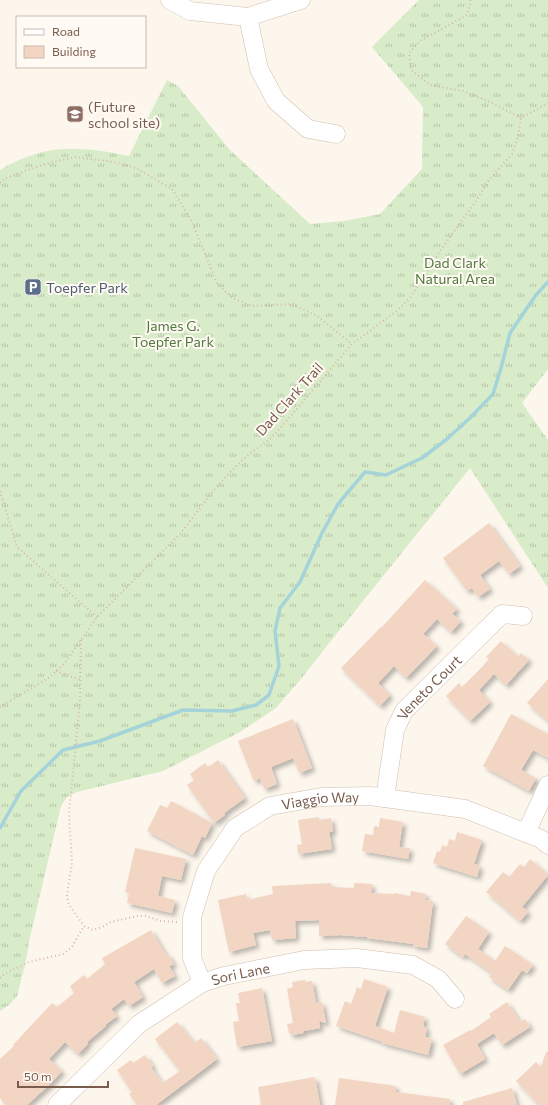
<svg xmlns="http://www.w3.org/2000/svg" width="548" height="1105" viewBox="0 0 548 1105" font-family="Commissioner,sans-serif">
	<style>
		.grass { fill: url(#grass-tufts) }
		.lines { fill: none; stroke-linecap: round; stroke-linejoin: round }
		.stream { stroke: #a5d3da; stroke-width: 3.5 }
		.building { fill: #f3d5c3; filter: url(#shadow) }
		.minor-casing { stroke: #d1beb0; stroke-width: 19 }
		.path { stroke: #d9b8a5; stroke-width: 2; stroke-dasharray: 1 3; stroke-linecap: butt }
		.minor { stroke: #fff; stroke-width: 18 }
		.labels { text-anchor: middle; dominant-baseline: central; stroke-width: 4; stroke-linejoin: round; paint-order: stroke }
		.education-label { font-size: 14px; fill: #785e54; stroke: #fffaf3; text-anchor: start }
		.park-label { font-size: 14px; fill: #537a41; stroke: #fffaf3 }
		.service-label { font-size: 14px; fill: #4e5e75; stroke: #fffaf3; text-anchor: start }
		.street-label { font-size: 14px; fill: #7a5c4d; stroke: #fffaf3 }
	</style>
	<defs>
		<pattern id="grass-tufts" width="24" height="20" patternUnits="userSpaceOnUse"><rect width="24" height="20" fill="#d8ecc9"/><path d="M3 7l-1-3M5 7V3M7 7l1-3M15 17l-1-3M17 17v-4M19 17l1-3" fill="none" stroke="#b4c2a5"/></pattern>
		<filter id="shadow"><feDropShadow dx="3.5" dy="3.5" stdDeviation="2" flood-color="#0004"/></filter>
	</defs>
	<rect width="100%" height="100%" fill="#fdf6ec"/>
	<path class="grass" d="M419 0H548V369L522 403 548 440V588L470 468 326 647 301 679 276 708 240 732 163 771 77 792 67 797 61 806 30 937 25 965 17 996 10 1004 0 1011V170C45 143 80 146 129 156L167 80 178 86 229 149 310 224 344 221 380 214 422 169 423 107 372 47Z"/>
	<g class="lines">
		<path class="stream" d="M0 828 21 791 63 750 100 741 183 710 232 711 256 705 269 695 279 666 275 631 280 608 300 582 322 533 338 504 365 472 386 475 422 458 447 439 471 417 493 394 501 368 510 333 536 295 548 282"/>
	</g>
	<path class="building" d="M489 523 520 566 509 574 499 561 480 575 490 589 478 597 472 588 467 591 443 558Z
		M425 580 457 609 452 614 461 621 451 632 437 619 423 634 437 646 406 678 394 666 378 683 390 695 380 706 341 668 381 627H382Z
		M501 641 518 657 521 653 529 660 506 685 494 674 479 690 490 702 470 721 446 696 459 683 462 687 482 667 489 659 486 657Z
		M548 679V721L527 703Z
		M511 714 548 734V758L533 750 521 770 536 778 529 791 483 766Z
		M293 719 312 768 299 773 293 758 271 767 277 784 264 789 260 778 254 781 238 741Z
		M218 760 245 798 224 813 225 815 214 823 187 785 194 780 190 774 205 763 208 767Z
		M171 801 212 823 205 838 202 836 193 855 147 831 160 805 167 808Z
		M319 817V820L331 818 333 832H329L332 849 298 854 297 845 302 844 298 820Z
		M380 818 403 822 399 847 410 848 408 859 362 851 365 834 373 835 374 826 379 827Z
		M457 832 482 840 474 864 480 866 477 877 433 863 437 851 440 852 442 845 447 847 449 839 455 841Z
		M135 848 186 859 181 880 162 876 158 896 175 900 172 913 127 903 129 893 125 892Z
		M530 859 548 874V875L522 907 528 912 520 921 486 892 503 872 509 877 520 864 524 867Z
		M331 883V887L354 888V883L372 884 371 893 394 894V893L410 896 411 891 426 894 425 900 433 901 427 948 413 946 414 944 367 938V937L340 935 319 936V920L295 921 296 938 272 940 270 930 253 933 256 945 229 952 218 900 246 894 247 900 273 894 272 886Z
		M466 916 489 932 478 949 495 961 505 946 533 965 527 973 522 970 508 990 489 977 492 973 465 954 463 957 445 944Z
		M151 930 166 955 168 954 174 964 169 966 175 976 162 983 154 969 134 982 143 997 129 1006 124 999 111 1009 117 1016 105 1025 106 1026 87 1042 88 1044 78 1054 65 1042 49 1059 62 1071 50 1084 27 1105H6L0 1098V1059L14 1046 13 1045 52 1003 57 1007 74 993 70 986 84 975 87 979 105 964 102 958Z
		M364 979 388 987 375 1026 394 1033 400 1010 425 1017 423 1026 427 1028 425 1037 432 1039 428 1055 382 1043 383 1042 336 1026 345 1001 351 1004 357 987 361 989Z
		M305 980V982L312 981 316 1003 322 1002 326 1023 319 1021 320 1028 304 1031 303 1033 293 1035 289 1033 287 1024 293 1023 287 989 293 987 292 982Z
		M262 988 272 1041 237 1047 233 1022 239 1021 236 1003H240L238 993Z
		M507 1002 520 1022 525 1019 530 1027 502 1045 494 1033 477 1044 485 1059 460 1074 443 1045 470 1030 471 1031 491 1017 489 1014Z
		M177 1022 194 1043 201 1038 217 1059 156 1105H137L129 1094 132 1092 117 1070 131 1060 133 1063 145 1055 153 1066 151 1067 162 1083 180 1071 155 1039Z
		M546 1052H548V1105H539L516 1081 536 1062 541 1067Z
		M315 1077 320 1105H261L258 1087Z
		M339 1078 396 1086V1092L450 1099V1105H335Z
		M512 1088 517 1105H463V1102Z"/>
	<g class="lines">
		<defs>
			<g id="minor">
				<path d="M170 0 190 11 248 17 301 0"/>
				<path d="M248 17 259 69 276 101 308 129 336 134"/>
				<path id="s1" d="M385 798 395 730 404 711 502 614 523 616"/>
				<path d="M526 833 548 785"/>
				<path id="s2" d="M202 983 192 958V917L206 871 235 828 270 806 321 797 370 796 465 809 541 839 548 845"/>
				<path id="s3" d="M57 1105 139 1024 202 983 224 976 304 960 357 958 413 965 438 979 455 999"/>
			</g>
		</defs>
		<use href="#minor" class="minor-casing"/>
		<path class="path" d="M470 0 471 2 467 15 420 41 409 53 411 70 430 85 463 91 488 101 521 118
			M0 183 6 178 42 165 75 157 114 162 136 168 172 189 191 220 217 283 232 298 251 306 292 304 317 316 352 344
			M0 491 17 547 97 617
			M81 640 80 700 69 814 72 863 67 895 69 905 84 926
			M56 671 81 680
			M0 707 50 677 64 664 97 617 180 534 214 490 231 471 249 454 269 440 283 425 352 344 394 313 410 298 440 251 476 201 489 180 512 154 518 137 521 118 548 103
			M0 978 6 973 29 962 63 954 72 947 84 926 93 930 102 927 111 922 137 916H146L161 921 177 922"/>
		<use href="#minor" class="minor"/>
	</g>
	<defs>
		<symbol id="school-square" viewBox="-11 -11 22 22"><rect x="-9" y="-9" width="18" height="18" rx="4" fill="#8d6e63" stroke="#fffaf3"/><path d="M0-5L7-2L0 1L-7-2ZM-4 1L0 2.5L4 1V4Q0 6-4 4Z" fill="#fff"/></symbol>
		<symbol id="parking-square" viewBox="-11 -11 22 22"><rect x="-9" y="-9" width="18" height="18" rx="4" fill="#5c6f8a" stroke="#fffaf3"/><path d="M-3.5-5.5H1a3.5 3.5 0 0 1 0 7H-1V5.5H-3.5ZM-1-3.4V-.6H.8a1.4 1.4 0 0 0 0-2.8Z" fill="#fff"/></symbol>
	</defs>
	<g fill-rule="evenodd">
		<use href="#school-square" x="65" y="104" width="20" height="20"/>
		<use href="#parking-square" x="23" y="277" width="20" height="20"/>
	</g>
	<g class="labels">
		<g class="education-label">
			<text x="88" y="106">(Future<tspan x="88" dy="16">school site)</tspan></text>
		</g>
		<g class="park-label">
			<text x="455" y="262">Dad Clark<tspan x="455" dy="16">Natural Area</tspan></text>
			<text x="173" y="325">James G.<tspan x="173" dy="16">Toepfer Park</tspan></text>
		</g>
		<g class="service-label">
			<text x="46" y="287">Toepfer Park</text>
		</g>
		<g class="street-label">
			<text transform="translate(289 399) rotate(-48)">Dad Clark Trail</text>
			<text stroke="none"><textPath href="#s1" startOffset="124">Veneto Court</textPath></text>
			<text stroke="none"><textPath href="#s2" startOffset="260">Viaggio Way</textPath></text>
			<text stroke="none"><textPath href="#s3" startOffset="230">Sori Lane</textPath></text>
		</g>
	</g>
	<rect x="16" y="16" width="130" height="52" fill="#fffaf3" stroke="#cabbb1"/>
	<rect x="24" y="29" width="20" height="6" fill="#ffffff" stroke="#cabbb1"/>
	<text x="52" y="36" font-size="12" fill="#7a5c4d">Road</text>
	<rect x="24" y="46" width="20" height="12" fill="#f3d5c3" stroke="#cabbb1"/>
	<text x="52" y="56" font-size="12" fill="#7a5c4d">Building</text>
	<path d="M18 1081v6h90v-6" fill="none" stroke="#7a5c4d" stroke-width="2"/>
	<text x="24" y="1081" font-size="12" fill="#7a5c4d" stroke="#fffaf3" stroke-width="3" paint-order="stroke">50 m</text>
</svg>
